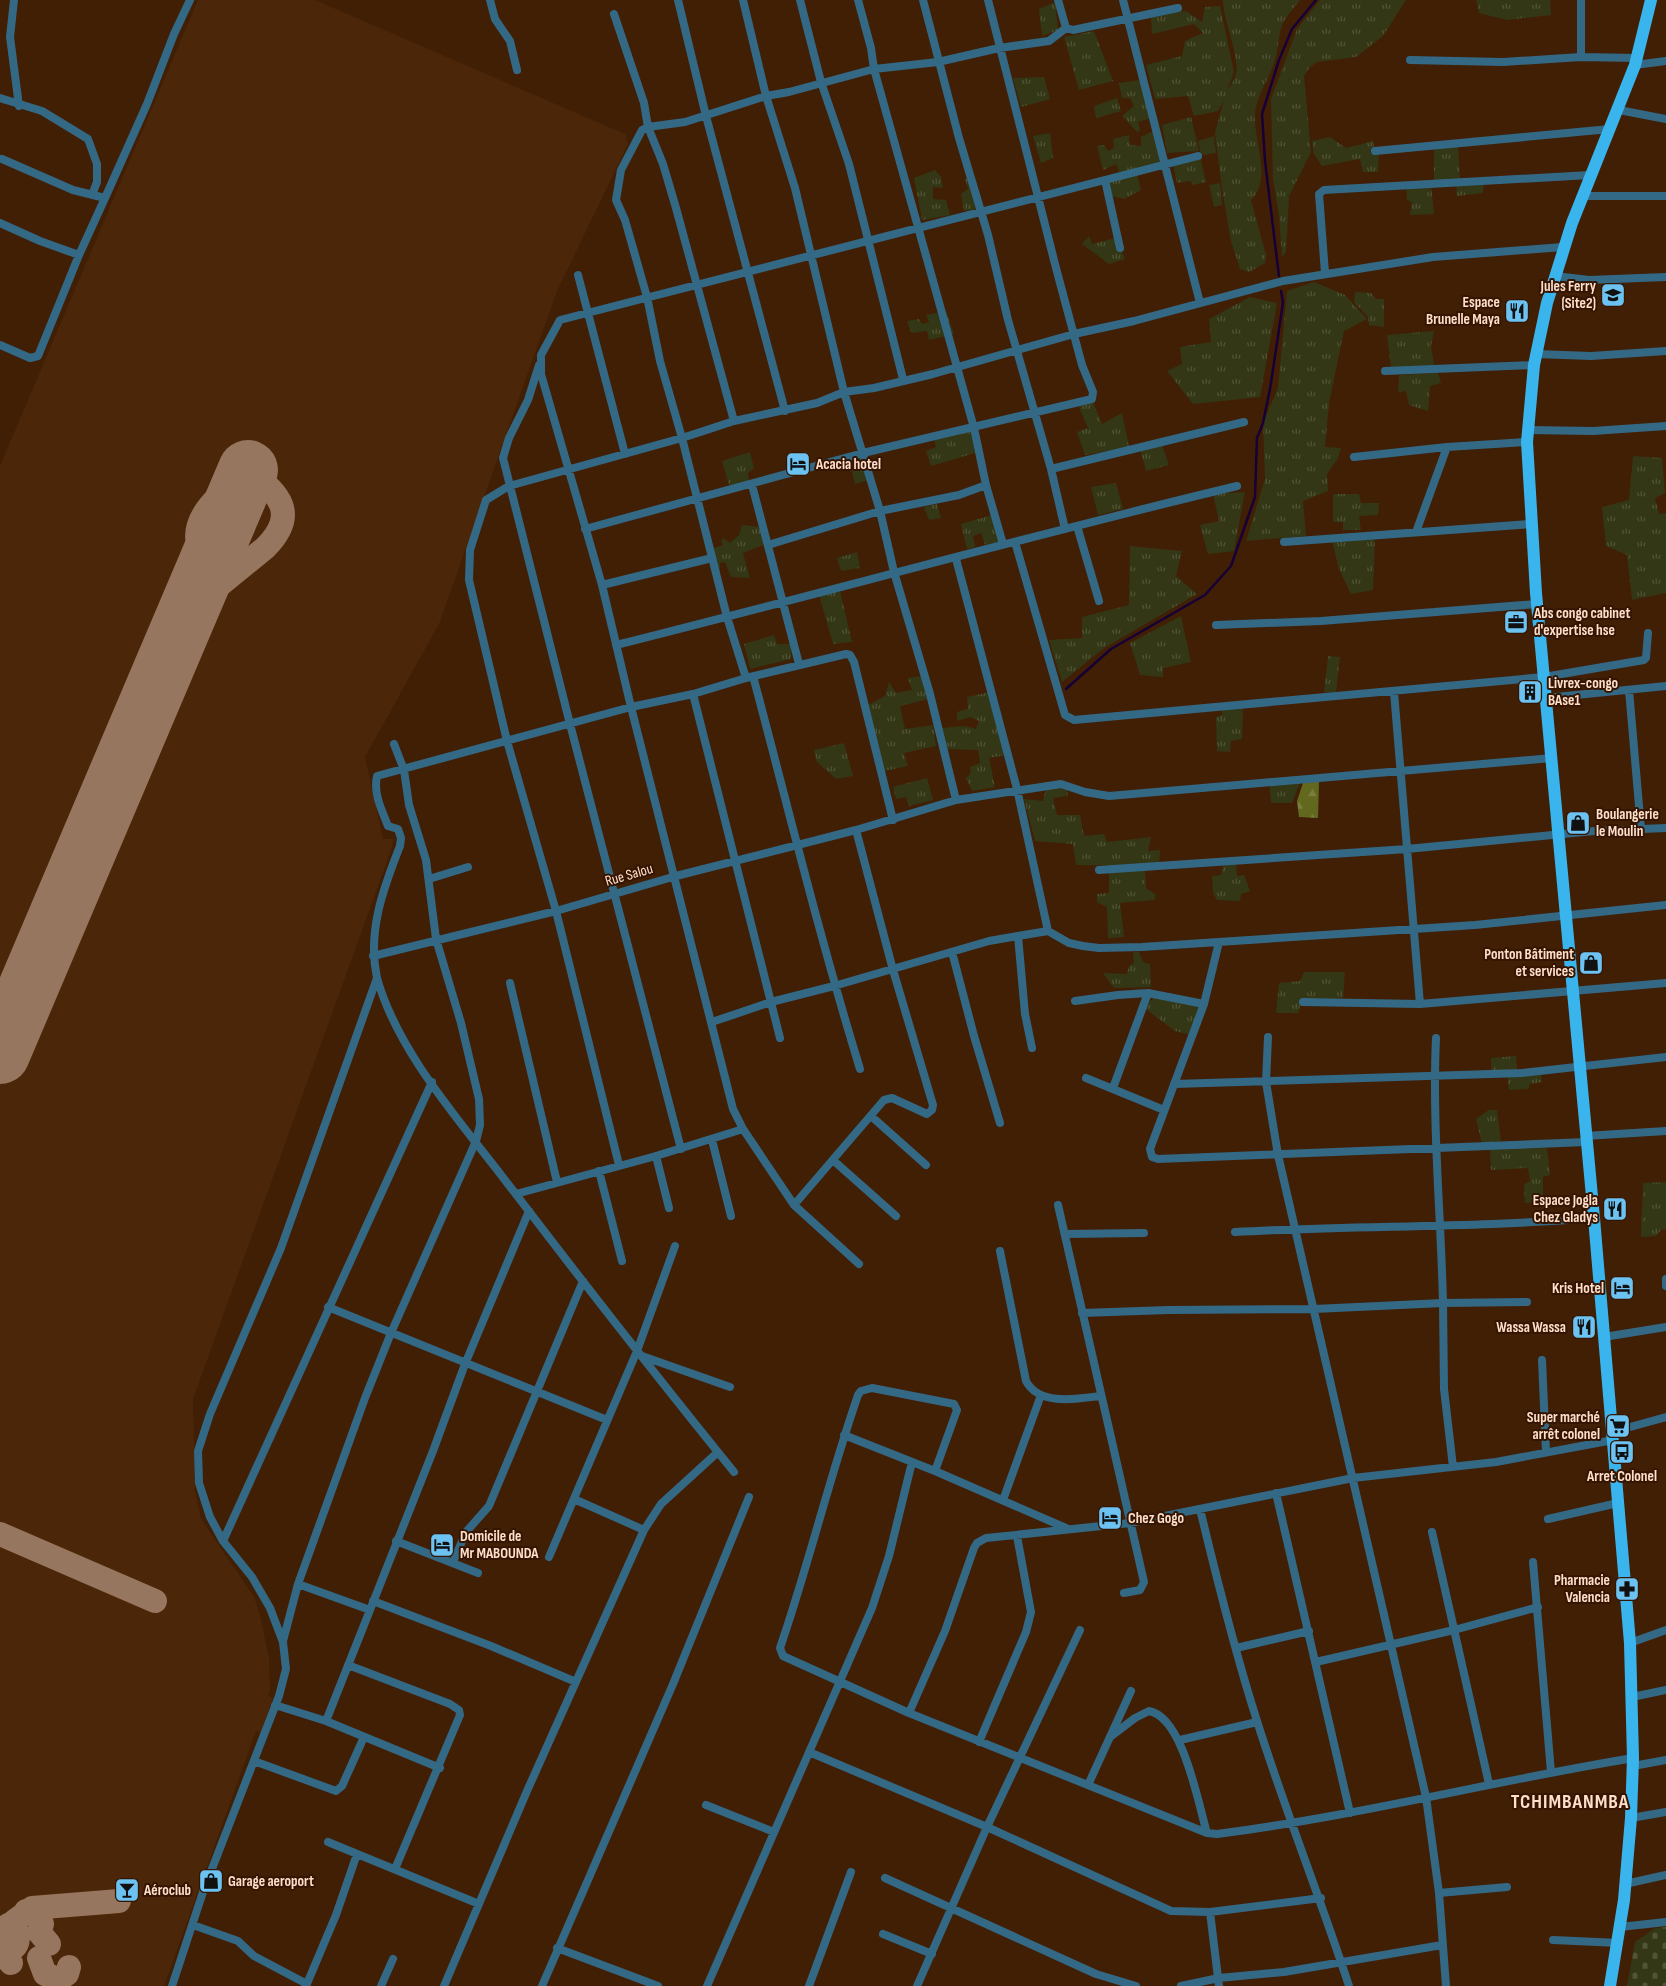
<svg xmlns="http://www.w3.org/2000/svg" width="1666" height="1986" viewBox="0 0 1666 1986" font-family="'Sofia Sans Condensed',sans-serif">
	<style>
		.built { fill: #4c2608 }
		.grass { fill: url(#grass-tufts) }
		.forest { fill: url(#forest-firs) }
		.cemetery { fill: url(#cemetery-stones) }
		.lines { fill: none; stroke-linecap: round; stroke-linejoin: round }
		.stream { stroke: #160036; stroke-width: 2.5 }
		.taxiway { stroke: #96765e; stroke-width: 24 }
		.runway { stroke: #96765e; stroke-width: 60 }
		.minor { stroke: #346986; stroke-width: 8 }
		.trunk { stroke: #3ab4ed; stroke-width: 12 }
		.labels { text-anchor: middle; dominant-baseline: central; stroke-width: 4; stroke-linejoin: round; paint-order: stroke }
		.poi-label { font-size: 15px; font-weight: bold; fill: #fedfcc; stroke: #351500; text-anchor: end }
		.street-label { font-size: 15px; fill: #fedfcc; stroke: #351500 }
		.district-label { font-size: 20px; font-weight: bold; letter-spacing: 1px; fill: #fedfcc; stroke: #351500 }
	</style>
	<defs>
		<pattern id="grass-tufts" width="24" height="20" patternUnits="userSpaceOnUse" patternTransform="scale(1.25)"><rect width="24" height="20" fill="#333715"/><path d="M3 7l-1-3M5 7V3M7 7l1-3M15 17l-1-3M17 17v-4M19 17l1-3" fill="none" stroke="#525436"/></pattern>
		<pattern id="forest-firs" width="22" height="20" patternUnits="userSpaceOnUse" patternTransform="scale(1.25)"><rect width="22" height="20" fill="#62681e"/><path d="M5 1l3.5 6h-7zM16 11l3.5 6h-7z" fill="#7a7d3e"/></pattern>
		<pattern id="cemetery-stones" width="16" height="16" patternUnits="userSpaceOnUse" patternTransform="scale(1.25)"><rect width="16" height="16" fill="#333715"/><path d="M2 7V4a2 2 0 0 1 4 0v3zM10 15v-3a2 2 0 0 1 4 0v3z" fill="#525436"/></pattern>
	</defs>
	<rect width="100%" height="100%" fill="#401f05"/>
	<path class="built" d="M198 0H315L625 134 628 144 557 291 439 624 365 757 383 839H394L391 850 193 1399 195 1491 201 1519 254 1597 260 1615 269 1659 270 1689 268 1696 273 1698 261 1732 256 1731 164 1986H0V466Z"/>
	<path class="grass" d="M1223 0H1300C1294 8 1284 18 1281 28 1278 40 1278 54 1273 66 1267 83 1256 96 1255 115 1253 141 1273 178 1251 200L1266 255 1265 263 1249 272 1240 269 1231 241 1222 189 1215 133 1224 99 1218 111 1194 116 1188 96 1155 99 1146 65 1182 56 1185 41 1203 33 1194 24 1152 34 1151 16 1186 11 1202 22 1205 7 1220 6 1234 72 1227 91C1230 86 1235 79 1236 73 1240 57 1223 20 1223 0Z
		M1320 0H1406L1383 36 1356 57 1317 62 1310 67 1304 76 1311 152 1289 196 1286 252 1282 257 1279 215 1273 179 1271 99 1297 29Z
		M1476 0H1550L1551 15 1507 20 1479 13Z
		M1055 2 1058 30 1042 36 1039 9Z
		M1094 31 1113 81 1079 90 1064 37Z
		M1044 77 1050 99 1021 107 1013 78Z
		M1141 80 1151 118 1138 122 1140 130 1137 132 1122 116 1134 106 1130 98H1122L1119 83Z
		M1117 98 1121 111 1096 118 1094 106Z
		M1191 117 1199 151 1167 153 1162 125Z
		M1156 130 1163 163 1120 173 1116 164 1103 170 1097 146 1104 145 1108 151 1114 148 1113 139 1129 135 1130 145 1141 146V137Z
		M1050 133 1053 158 1041 163 1033 136Z
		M1214 136 1216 153 1201 155 1198 141Z
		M1330 137 1346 148 1374 141V154H1379L1378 172H1363L1360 159 1322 166 1314 154 1312 141Z
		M1458 145 1460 180 1434 181V147Z
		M1200 157 1206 182 1192 185 1191 181 1177 183 1173 164Z
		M935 170 941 177 943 188 933 187V199L946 200 950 215 922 220 914 178Z
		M1137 174 1141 190 1124 199 1112 196 1106 181Z
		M968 178 977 209 964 211 961 194 968 189 965 179Z
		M1484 182 1483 193 1457 196 1456 183Z
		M1220 183 1222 205 1214 207 1209 185Z
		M1431 185 1434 214 1410 215 1412 202 1407 200 1406 187Z
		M1089 236 1092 244 1116 238 1125 259 1109 264 1082 244Z
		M1314 282 1345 295 1367 319 1344 331 1329 403 1325 447 1341 448 1338 458 1327 474 1328 491 1303 501 1306 536 1246 541 1265 479 1263 423 1278 388 1287 291Z
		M1355 292 1371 293 1376 299H1384V327L1369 325 1368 317 1354 302Z
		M1250 297 1277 303 1260 397 1193 404 1167 371 1182 364 1180 347 1211 342 1209 319Z
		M946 311 954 334 929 340 927 331 911 333 907 321 919 319 922 324 929 322 926 315Z
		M1434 331 1431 346 1434 366 1391 368 1387 335Z
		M1438 373 1441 383 1430 386 1428 411 1409 405 1406 391 1398 392 1399 375Z
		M1093 402 1102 424 1122 413 1129 447 1085 455 1077 432 1088 428 1079 407Z
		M971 430 975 453 931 466 926 451 936 447 934 440Z
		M1162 445 1169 465 1146 471 1140 449Z
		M750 452 754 468 748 473 749 484 730 488 722 461Z
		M1633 456 1662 458 1665 493 1655 498 1659 514 1666 513V593L1632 600 1627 555 1606 546 1602 507 1629 500Z
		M862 458 868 480 855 484 852 472 848 469 842 470 841 463Z
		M1116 483 1123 509 1098 515 1091 487Z
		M1245 492 1234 551 1208 554 1200 525 1219 521 1213 494Z
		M1333 494H1359L1361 503H1379L1378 515 1359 516 1361 530H1343V522H1333Z
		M937 504 941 518 929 520 924 507Z
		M992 515 999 542 985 545 981 533 973 536 975 547 967 549 961 524Z
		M742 525 761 527 765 544 743 553 750 578 731 577 725 562 720 563V571L717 570 712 549 723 545 721 542 723 538 730 543 739 535Z
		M1375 538 1373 590 1351 594 1339 569 1332 541Z
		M1130 546 1182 551 1176 576 1197 594 1104 648 1062 682 1049 640 1082 638V617L1129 605Z
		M857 552 860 568 841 571 837 558Z
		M840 591 852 642 833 644 819 595Z
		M1181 616 1191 662 1163 668V677L1140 675 1130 643Z
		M774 635 777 644H791V659L750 669 744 644Z
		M1328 656 1340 657 1336 693 1324 692Z
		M923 676 928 699 900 706 905 729 933 725 936 746 904 753 908 766 884 771 866 706 885 696 889 682 896 693 912 690 908 678Z
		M990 692 1006 755 989 758 995 787 972 791 966 778 971 773 970 767 980 763 978 750 947 749 941 728 965 726 976 729 979 721 970 717 957 721V712L968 709 967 697Z
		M1243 708 1242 739 1231 741 1230 752 1217 751 1216 717 1222 715 1223 709Z
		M844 743 853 776 836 779 817 762 814 750Z
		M927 778 933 800 909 806 906 797 896 799 893 787Z
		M1301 780 1292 803H1271L1269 782Z
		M1046 788H1067L1068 796 1053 798 1057 815H1080L1084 836 1104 834 1107 842 1151 837 1148 851 1160 850 1159 866 1076 865 1073 844 1035 841 1024 799 1043 801Z
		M1236 862 1237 876 1244 875 1250 891 1241 894 1240 901 1217 900 1213 893 1212 876 1221 875 1223 865Z
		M1145 870 1146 888 1156 895 1154 900 1120 903 1124 937 1108 938 1107 907 1097 902V894L1109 893V872Z
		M1133 952H1139L1143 962 1150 964 1151 987 1114 988 1103 973 1127 974 1129 966 1134 963Z
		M1304 972H1345L1343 998 1302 999 1298 1013H1276L1279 983 1300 981Z
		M1155 997 1200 1006 1191 1035 1175 1031 1143 1007Z
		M1516 1056 1517 1069 1492 1072 1491 1058Z
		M1541 1072 1542 1082 1529 1084V1089L1509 1090 1507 1075Z
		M1489 1110H1497L1501 1141 1482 1143 1476 1119Z
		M1547 1148 1550 1175 1543 1177V1202L1525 1203 1524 1184 1530 1181 1528 1168 1491 1170 1490 1149Z
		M1666 1182V1229L1661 1230 1656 1236 1641 1237 1643 1183Z"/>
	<path class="forest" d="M1304 780H1319L1318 818 1299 817 1297 801Z"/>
	<path class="cemetery" d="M1666 1927V1986H1627L1635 1942 1655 1928Z"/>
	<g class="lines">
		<path class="stream" d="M1279 276 1265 161 1262 114 1279 60 1292 29 1316 0
			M1066 689 1111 649 1205 595 1231 566 1255 497 1257 438 1263 423 1270 389 1283 303 1281 291"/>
		<path class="taxiway" d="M189 610 265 548C299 514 280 494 248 470 227 489 188 515 199 548 200 554 205 560 207 566
			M0 1534 155 1601
			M26 1911 39 1916 42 1924 39 1932 49 1944
			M4 1929 8 1925 17 1932C20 1945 15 1948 4 1955L11 1963
			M0 1937 4 1929 32 1908 119 1901
			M39 1958 45 1974C54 1978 59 1980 67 1974L69 1967"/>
		<path class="runway" d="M0 1054 248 470"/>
		<path class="minor" d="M14 0 10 37 19 106
			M490 0 495 19 510 41 517 70
			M678 0 706 116 785 411
			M743 0 766 96 795 188 844 392 880 511 894 572 930 694 956 800
			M800 0 821 82 849 164 903 379
			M858 0 871 48 874 69 974 428 986 485 1003 544
			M923 0 959 138 988 235 1008 320 1051 469 1065 529
			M1123 0 1200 303
			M1581 0V57
			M614 14 644 103 648 127 663 164 676 208 734 421
			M1066 28 1073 30 1178 8
			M1410 60 1503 62 1581 57 1637 58
			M1635 65 1666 61
			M0 98 42 111 88 139 97 164V182L92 195
			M1619 110 1666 119
			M1375 151 1610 129
			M1105 180 1120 248
			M1582 196H1666
			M105 198 147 104 174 34 190 0
			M0 223 40 241 79 255
			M1325 273 1319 194 1324 190 1590 175
			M578 275 625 454
			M1555 276 1589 280 1666 277
			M0 345 30 358 38 356 79 255 105 198 73 190 2 159
			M1536 354 1591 356 1666 351
			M539 365 528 400 509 438 503 458 570 724 681 1149
			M1385 371 1534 365
			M1528 430 1593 431 1666 426
			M1354 457 1447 447 1527 442
			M1051 469 1244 422
			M752 485 799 664
			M1077 526 1099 601
			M585 529 863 453 1092 399 1093 392 1082 365 1056 268 988 0
			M1416 532 1447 447
			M1015 542 1065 715 1074 720 1544 677 1644 660 1646 658 1648 633
			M1284 542 1531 524
			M768 545 880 511 959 495 986 485
			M956 559 1017 789 1048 931
			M602 585 712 558
			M1216 625 1321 621 1537 604
			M616 645C823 593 1029 536 1237 486
			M753 676C788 807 820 939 860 1069
			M746 678 727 617 682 438 660 361 647 297 625 220 616 200 621 170 642 130 648 127 685 122 766 96 789 92 874 69 938 62 999 48 1049 41 1066 28 1058 0
			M1629 690 1641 829
			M1394 692 1420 1004
			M693 694 780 1038
			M1546 698 1666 686
			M1099 870 1407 849 1594 831 1666 828
			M429 879 468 867
			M1018 936 1025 1014 1032 1048
			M1219 942 1204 1004 1150 1149 1152 1157 1158 1159 1586 1142
			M952 952 974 1036 1000 1123
			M373 956 556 911 676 876 856 830 956 800 1061 784 1085 792 1109 796 1552 758
			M377 978C398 1053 461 1122 508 1184 582 1281 657 1377 734 1472
			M510 983 557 1182
			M1075 1001 1118 995 1148 993 1204 1004
			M1303 1002 1420 1004 1666 983
			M712 1022 771 1002 834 986 989 941 1018 936 1048 931 1069 943 1083 946 1099 948 1142 947 1475 925 1666 905
			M1268 1037 1266 1082 1278 1155 1426 1797 1439 1893 1446 1986
			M1436 1038C1432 1126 1441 1215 1443 1303L1527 1302
			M1086 1078 1164 1110
			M1174 1084 1522 1073 1666 1057
			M1113 1088 1148 993
			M871 1116 926 1165
			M743 1129 794 1205 859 1264
			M1585 1136 1666 1131
			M712 1140 731 1216
			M656 1156 669 1208
			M834 1161 896 1216
			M619 1165 556 911 507 741 469 580 470 550 486 500 509 486 682 438 734 421 817 403 844 392 874 388 933 374 1074 334 1134 321 1283 281 1433 257 1563 247
			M599 1171 622 1261
			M516 1194 656 1156 743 1129 733 1109 631 707 602 585 541 374V355L560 320 1198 156
			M794 1205 884 1100 892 1098 927 1114 932 1110 933 1105 893 970 856 830
			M1058 1205 1144 1582 1140 1590 1124 1593
			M1235 1232C1355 1225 1475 1228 1594 1218
			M1065 1234 1144 1233
			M1000 1251 1026 1381C1039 1406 1077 1399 1100 1396
			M1666 1279V1286
			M328 1307 607 1420
			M1082 1313 1168 1310 1314 1309 1443 1303 1444 1389 1453 1467
			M1604 1337 1666 1327
			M642 1356 730 1387
			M1542 1360 1546 1452
			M1612 1432 1666 1417
			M844 1435 935 1471 1066 1528
			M935 1471 957 1410 954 1404 872 1388 861 1391 858 1395C830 1476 810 1559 783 1639L780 1648 783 1656 909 1713 1207 1833 1217 1834C1357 1816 1494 1781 1633 1758
			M1276 1493 1350 1813
			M574 1499 644 1530
			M1003 1500 1041 1395
			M1200 1509C1217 1580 1235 1652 1257 1721 1285 1810 1320 1897 1349 1986
			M1548 1519 1618 1503
			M1432 1532 1489 1784
			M223 1541 432 1082
			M396 1541 478 1573
			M549 1557 637 1351 675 1246
			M453 1562 466 1532 489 1506 583 1281
			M1533 1562 1551 1772
			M298 1584 370 1610
			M373 1601 491 1646 576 1682
			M283 1641 298 1584 365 1398 391 1333 476 1141 480 1125 479 1099 461 1023 436 939 426 860 409 805 404 770 394 744
			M1630 1643 1666 1630
			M1236 1648 1309 1631
			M1316 1662 1454 1630 1538 1607
			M348 1665 450 1704 459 1710 460 1715 395 1869
			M1632 1697 1666 1690
			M275 1705 326 1721 440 1768
			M909 1713 945 1631 974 1548 977 1543 986 1538 1130 1523 1353 1478 1496 1462 1613 1440
			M326 1721 433 1451 465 1364 529 1211
			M1110 1737 1135 1718 1149 1711C1183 1717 1198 1803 1207 1833
			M1180 1740 1257 1722
			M979 1742 1026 1632 1031 1612 1017 1536
			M809 1752 987 1827 1171 1911 1210 1912 1321 1898
			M254 1761 336 1791 342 1786 364 1737
			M1633 1766 1666 1760
			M1088 1785 1131 1691
			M706 1805 774 1832
			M1631 1818 1666 1812
			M328 1842 479 1904
			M885 1878 1096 1974 1136 1986
			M1625 1884 1666 1875
			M1439 1893 1507 1887
			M1210 1912 1219 1986
			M193 1925 238 1941 254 1956 307 1984
			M1620 1927 1666 1922
			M883 1934 932 1954
			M1553 1940 1619 1943
			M557 1948 658 1986
			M172 1986 203 1892 279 1696 286 1669 283 1642 270 1608 252 1577 223 1541 210 1517 199 1483 198 1451 210 1414 281 1248 377 978C367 932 383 889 400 846L401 838 398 829 388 826C382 810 373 794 377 776L631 707 693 694 746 678 846 654 850 655 854 662 893 820
			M306 1986 336 1915 357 1854
			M381 1986 393 1959
			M444 1986 527 1791 644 1530 661 1504 718 1452
			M542 1986 673 1684 749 1497
			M707 1986 872 1608 889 1556 912 1462
			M809 1986 851 1872
			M917 1986 987 1827 1080 1630
			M1181 1986 1219 1978 1284 1972 1442 1945"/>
		<path class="trunk" d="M1610 1986 1624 1900 1631 1818 1633 1758 1630 1643 1594 1218 1536 593 1527 442 1534 365 1547 303 1572 223 1635 65 1651 0"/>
	</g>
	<defs>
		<symbol id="school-square" viewBox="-11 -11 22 22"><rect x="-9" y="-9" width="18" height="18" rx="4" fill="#6cc3f2" stroke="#351500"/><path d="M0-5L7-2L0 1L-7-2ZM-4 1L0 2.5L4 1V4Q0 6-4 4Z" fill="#111"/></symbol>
		<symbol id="restaurant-square" viewBox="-11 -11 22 22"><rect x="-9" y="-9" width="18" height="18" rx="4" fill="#6cc3f2" stroke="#351500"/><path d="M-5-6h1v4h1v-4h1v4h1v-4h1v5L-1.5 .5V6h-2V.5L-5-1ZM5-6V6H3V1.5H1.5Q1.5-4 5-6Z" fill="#111"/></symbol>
		<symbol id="hotel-square" viewBox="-11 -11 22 22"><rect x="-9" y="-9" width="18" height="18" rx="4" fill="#6cc3f2" stroke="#351500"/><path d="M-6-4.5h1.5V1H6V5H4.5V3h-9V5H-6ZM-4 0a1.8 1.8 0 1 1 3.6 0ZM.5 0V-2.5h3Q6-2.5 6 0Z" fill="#111"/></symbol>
		<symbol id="office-square" viewBox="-11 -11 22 22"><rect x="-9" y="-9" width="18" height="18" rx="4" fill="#6cc3f2" stroke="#351500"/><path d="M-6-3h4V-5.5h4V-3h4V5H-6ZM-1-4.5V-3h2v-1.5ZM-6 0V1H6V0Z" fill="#111"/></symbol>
		<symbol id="building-square" viewBox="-11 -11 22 22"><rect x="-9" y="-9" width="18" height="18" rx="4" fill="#6cc3f2" stroke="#351500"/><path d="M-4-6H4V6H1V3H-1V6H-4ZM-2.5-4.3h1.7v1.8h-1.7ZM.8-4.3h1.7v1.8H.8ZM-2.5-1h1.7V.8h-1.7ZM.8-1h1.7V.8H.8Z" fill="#111"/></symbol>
		<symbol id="shop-square" viewBox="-11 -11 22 22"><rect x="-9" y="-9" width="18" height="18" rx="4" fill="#6cc3f2" stroke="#351500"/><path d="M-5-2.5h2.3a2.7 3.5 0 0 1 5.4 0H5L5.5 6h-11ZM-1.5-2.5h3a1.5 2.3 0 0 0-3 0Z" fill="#111"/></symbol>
		<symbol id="supermarket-square" viewBox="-11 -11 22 22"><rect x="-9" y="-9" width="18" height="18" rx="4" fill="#6cc3f2" stroke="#351500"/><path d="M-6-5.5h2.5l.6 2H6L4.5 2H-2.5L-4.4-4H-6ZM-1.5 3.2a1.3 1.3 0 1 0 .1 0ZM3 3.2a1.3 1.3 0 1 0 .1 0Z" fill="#111"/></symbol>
		<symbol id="bus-square" viewBox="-11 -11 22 22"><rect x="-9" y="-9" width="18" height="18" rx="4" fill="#6cc3f2" stroke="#351500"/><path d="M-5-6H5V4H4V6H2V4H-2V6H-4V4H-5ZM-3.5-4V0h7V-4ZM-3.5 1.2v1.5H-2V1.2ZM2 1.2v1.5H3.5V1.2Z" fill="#111"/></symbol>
		<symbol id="pharmacy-square" viewBox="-11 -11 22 22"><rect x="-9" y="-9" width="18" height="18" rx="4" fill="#6cc3f2" stroke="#351500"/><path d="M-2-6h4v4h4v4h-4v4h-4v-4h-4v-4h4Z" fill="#111"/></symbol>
		<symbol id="bar-square" viewBox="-11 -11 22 22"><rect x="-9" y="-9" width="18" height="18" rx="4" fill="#6cc3f2" stroke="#351500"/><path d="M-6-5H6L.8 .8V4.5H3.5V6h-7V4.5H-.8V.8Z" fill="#111"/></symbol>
	</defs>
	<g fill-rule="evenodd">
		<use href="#school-square" x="1599" y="281" width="28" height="28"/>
		<use href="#restaurant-square" x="1503" y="297" width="28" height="28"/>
		<use href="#hotel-square" x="784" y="450" width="28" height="28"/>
		<use href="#office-square" x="1502" y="608" width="28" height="28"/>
		<use href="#building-square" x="1516" y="678" width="28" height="28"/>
		<use href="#shop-square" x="1564" y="809" width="28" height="28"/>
		<use href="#shop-square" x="1577" y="949" width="28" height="28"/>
		<use href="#restaurant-square" x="1601" y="1195" width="28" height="28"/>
		<use href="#hotel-square" x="1608" y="1274" width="28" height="28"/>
		<use href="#restaurant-square" x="1570" y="1313" width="28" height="28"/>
		<use href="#supermarket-square" x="1604" y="1412" width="28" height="28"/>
		<use href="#bus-square" x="1608" y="1438" width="28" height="28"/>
		<use href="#hotel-square" x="1096" y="1504" width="28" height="28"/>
		<use href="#hotel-square" x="428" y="1531" width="28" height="28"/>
		<use href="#pharmacy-square" x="1613" y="1575" width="28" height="28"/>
		<use href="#shop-square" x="197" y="1867" width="28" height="28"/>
		<use href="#bar-square" x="113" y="1876" width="28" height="28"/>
	</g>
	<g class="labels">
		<g class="poi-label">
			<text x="1596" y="286">Jules Ferry<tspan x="1596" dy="17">(Site2)</tspan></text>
			<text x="1500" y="302">Espace<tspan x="1500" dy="17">Brunelle Maya</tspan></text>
			<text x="816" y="464" text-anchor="start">Acacia hotel</text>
			<text x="1534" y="613" text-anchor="start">Abs congo cabinet<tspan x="1534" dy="17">d'expertise hse</tspan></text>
			<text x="1548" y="683" text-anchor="start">Livrex-congo<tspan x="1548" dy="17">BAse1</tspan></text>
			<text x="1596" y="814" text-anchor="start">Boulangerie<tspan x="1596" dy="17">le Moulin</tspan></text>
			<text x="1574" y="954">Ponton Bâtiment<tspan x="1574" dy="17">et services</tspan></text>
			<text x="1598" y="1200">Espace Jogla<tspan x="1598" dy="17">Chez Gladys</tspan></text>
			<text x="1604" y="1288">Kris Hotel</text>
			<text x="1566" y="1327">Wassa Wassa</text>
			<text x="1600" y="1417">Super marché<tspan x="1600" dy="17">arrêt colonel</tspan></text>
			<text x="1622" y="1476" text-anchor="middle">Arret Colonel</text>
			<text x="1128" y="1518" text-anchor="start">Chez Gogo</text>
			<text x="460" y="1536" text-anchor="start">Domicile de<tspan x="460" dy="17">Mr MABOUNDA</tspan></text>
			<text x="1610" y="1580">Pharmacie<tspan x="1610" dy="17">Valencia</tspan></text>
			<text x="228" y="1881" text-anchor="start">Garage aeroport</text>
			<text x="144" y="1890" text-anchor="start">Aéroclub</text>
		</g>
		<g class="street-label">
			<text transform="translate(629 875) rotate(-16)">Rue Salou</text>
		</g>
		<g class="district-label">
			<text x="1570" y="1802">TCHIMBANMBA</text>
		</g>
	</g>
</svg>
